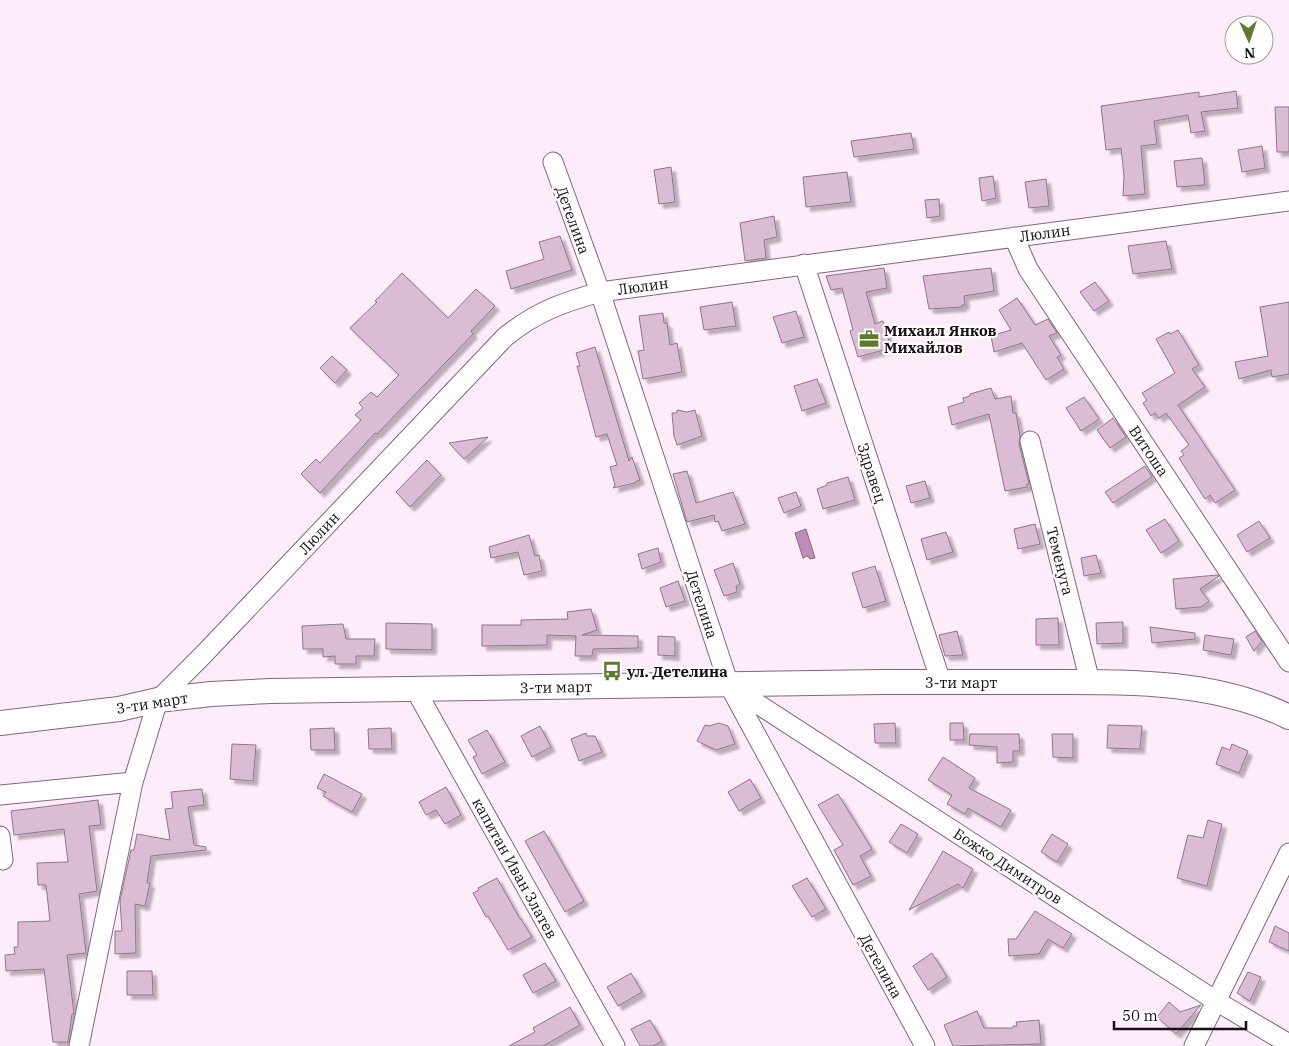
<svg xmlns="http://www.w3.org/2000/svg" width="1289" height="1046" viewBox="0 0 1289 1046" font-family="'IBM Plex Serif',serif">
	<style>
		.water { fill: #be8db7; stroke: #8c6787 }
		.building { fill: #dabcd5; stroke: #90748c; filter: url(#shadow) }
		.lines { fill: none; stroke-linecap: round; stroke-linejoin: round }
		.minor-casing { stroke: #82667e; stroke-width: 21 }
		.tertiary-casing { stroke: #82667e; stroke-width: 26 }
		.minor { stroke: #fff; stroke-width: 19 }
		.tertiary { stroke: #fff; stroke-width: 24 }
		.labels { text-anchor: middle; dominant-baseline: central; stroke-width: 4.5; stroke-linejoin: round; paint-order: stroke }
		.street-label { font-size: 15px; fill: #180d16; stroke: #fff }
		.poi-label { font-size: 15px; font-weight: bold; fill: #180d16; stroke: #fff; text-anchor: start }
	</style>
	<defs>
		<filter id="shadow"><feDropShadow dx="4.5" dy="4.5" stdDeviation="1" flood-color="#0004"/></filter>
	</defs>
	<rect width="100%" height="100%" fill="#ffecfb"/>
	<path class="water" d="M806 529 815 558 810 559 807 556 803 558 795 533Z"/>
	<path class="building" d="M1236 91 1238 108 1201 112 1205 131 1191 133 1188 115 1154 121 1157 144 1141 146 1145 194 1123 196 1124 176 1121 148 1106 150 1101 106 1199 92V97Z
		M1275 107H1289V152H1277Z
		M911 133 914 149 854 157 851 141Z
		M1262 146 1265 168 1242 172 1238 150Z
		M1202 158 1205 185 1177 187 1174 161Z
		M671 167 675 202 659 204 654 170Z
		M847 172 851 202 806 207 803 177Z
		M993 176 996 198 982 201 979 178Z
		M1046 179 1049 206 1029 208 1025 182Z
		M939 199 940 216 927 218 925 200Z
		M774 216 777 237 764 240 766 258 745 261 740 223Z
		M560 236 572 270 511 289 506 271 544 259 539 242Z
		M1166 241 1172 269 1133 274 1128 246Z
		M884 268 887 288 866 292 875 324 883 321 891 348 858 357 850 331 853 330 842 288 831 290 826 276Z
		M991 268 994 291 964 296 965 305H962V307L929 309 923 276Z
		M402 273 448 318 476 289 495 306 471 331 473 334 377 434 375 433 320 493 301 474 316 459 320 463 361 420 355 415 363 408 359 403 371 392 377 397 399 375 350 328 377 302 375 301Z
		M1095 282 1109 301 1094 311 1080 292Z
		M1017 298 1035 325 1048 319 1057 333 1049 336 1061 355 1057 357 1064 369 1046 380 1022 343 994 352 991 336 1011 330 999 310Z
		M732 302 736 326 704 330 700 307Z
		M1289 302V374L1272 377 1271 370 1239 379 1235 362 1268 356 1260 307Z
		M796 311 804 337 782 343 773 317Z
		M663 313 664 323H667L670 345 677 343 682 372 643 379 638 351 644 350 639 316Z
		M1178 330 1199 365 1192 369 1205 387 1178 405 1235 490 1215 503 1210 495 1205 499 1179 458 1184 455 1181 451 1189 445 1166 413 1159 418 1155 413 1151 416 1143 403 1147 400 1142 393 1175 373 1156 339 1169 332 1170 334Z
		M595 347 629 461 632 457 640 480 635 482V483L613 488 615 485 610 467 617 465 607 434 596 437 577 366H580L576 353Z
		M332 356 347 370 335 383 320 368Z
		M817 379 826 403 802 411 794 386Z
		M991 388 995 399 1011 396 1013 413H1016L1020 436 1019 444 1029 484H1027V487L1005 491 989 414 952 425 948 407 964 402 963 398 970 396V394Z
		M1084 397 1099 419 1081 431 1066 408Z
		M677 410 687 412 695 410 702 436 677 445 674 436 672 413H677Z
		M1113 418 1126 437 1110 448 1097 430Z
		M488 437 464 459 449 443Z
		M427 460 441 475 410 507 396 492Z
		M1145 466 1152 477 1113 503 1105 492Z
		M687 471 696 503 733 492 745 524 722 531 718 521 715 522 714 515 687 522 673 474Z
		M848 477 855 500 823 509 817 489 827 485V483Z
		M925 481 930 498 911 503 906 486Z
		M796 492 801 506 784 513 778 498Z
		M1165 519 1179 541 1161 553 1146 530Z
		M1259 521 1270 538 1247 552 1237 535Z
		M1035 524 1040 544 1018 549 1014 529Z
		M946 532 953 552 927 560 921 539Z
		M529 535 535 556 539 555 542 571 524 575 518 552 491 558 489 547Z
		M658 548 661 562 642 569 638 554Z
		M1096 555 1101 573 1084 576 1081 558Z
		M733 563 740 584 736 586 737 592 724 596 714 570Z
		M875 566 886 601 863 608 852 573Z
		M1217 575 1219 576 1200 589 1209 601 1201 607 1176 609 1173 579Z
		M678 581 685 601 666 607 660 588Z
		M591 609 597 630 582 635 638 636V648L593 649 592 656H575L576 636 547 635V645L482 646V625H521V620L568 619 567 612Z
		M1058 618 1059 645H1036V619Z
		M1123 622V643L1097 644 1096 623Z
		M386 623 432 624V650L386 649Z
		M343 624 346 639H375L374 656H356V664H335V656L323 657V649H303L302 626Z
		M1150 627 1195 633V639L1152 643Z
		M957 631 963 655 945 656 939 635Z
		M1255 631 1262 641 1254 651 1246 637Z
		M1205 635 1234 639 1231 655 1203 650Z
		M658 636 675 637V656L658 655Z
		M719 723 728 726 735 744 716 750 697 741 705 725 709 726Z
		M895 723 896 743H875L874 724Z
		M950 723H963L964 740H950Z
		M1108 725 1142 726 1140 749 1107 748Z
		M540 726 551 747 532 757 521 736Z
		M334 728 335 750H311L310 729Z
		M391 728 392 749H369L368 729Z
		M487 730 505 762 482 774 473 757 477 755 468 740Z
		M586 733 587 736H595L602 752 579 761 571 739Z
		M970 734H1019L1020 751H1013V762L997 763V747L969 745Z
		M1052 734H1073V758L1053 757Z
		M232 744 256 745 253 781 230 779Z
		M1232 744 1248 751 1239 773 1216 764 1222 747 1230 750Z
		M943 757 975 778 969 788 1011 810 1001 827 968 808 965 814 947 804 952 795 928 780Z
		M324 774 362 794 352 812 323 796 326 792 317 788Z
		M750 779 761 798 739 811 728 792Z
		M446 787 461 815 445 824 436 810 426 815 419 802Z
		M202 789 204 805 188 807 194 845 206 847V850L151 856 147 883H150L145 906 135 904 136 953 115 954V931H122L120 901 131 850H134L137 834 170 840 165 809 173 808 171 792Z
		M838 794 872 849 860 856 871 876 853 885 834 850 843 845 818 805Z
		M98 800 101 825 89 826 97 891 79 894 86 953 67 955 74 1014H72L68 1042H53L44 969 6 971 5 955 15 954 14 947H18V922L50 921 46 885H38L37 863 68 862 64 829 14 835 11 811Z
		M1208 820 1222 824 1207 886 1177 878 1188 835 1203 838Z
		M901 824 918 834 907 853 889 842Z
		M544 831 584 901 565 912 525 841Z
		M1052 834 1068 844 1057 862 1041 852Z
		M943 851 973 869 963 888 958 884 909 910Z
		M497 878 520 919H521L532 937 508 950 488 916 486 917 473 893 479 890 478 888Z
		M807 878 826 909 812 917 792 886Z
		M1035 911 1072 934 1063 948 1048 939 1039 954 1009 956 1008 939H1016Z
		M1275 926 1289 933V951L1269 942Z
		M932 953 947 977 928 990 913 966Z
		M545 963 556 981 533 993 523 975Z
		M127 971H152L153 995H127Z
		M1248 972 1261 977 1250 1001 1237 993Z
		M631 973 642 992 618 1006 607 987Z
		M1169 1002 1180 1012 1201 1005 1176 1034 1157 1017Z
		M570 1007 580 1025 543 1046H509L535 1032 533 1028Z
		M977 1011 984 1028H1013V1026H1017L1016 1022 1039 1020 1041 1044 953 1046 944 1025Z
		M650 1020 662 1041 653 1046H640L631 1029Z"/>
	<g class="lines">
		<defs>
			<path id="minor" d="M553 162 600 292 729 685 925 1046
				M1014 237 1028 269 1289 662
				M804 264 941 682
				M1030 441 1090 682
				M730 686 1216 1001 1289 1044
				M415 689 615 1046
				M0 795 133 782
				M0 836 3 860
				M79 1046 133 782 158 700 204 654 505 337C536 312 561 303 600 292L1289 201
				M1194 1046 1289 853"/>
			<path id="tertiary" d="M0 723 119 709 158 700 211 694 270 691C474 689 678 684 882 682 937 682 992 682 1047 682 1129 682 1214 680 1289 717"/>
		</defs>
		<use href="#minor" class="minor-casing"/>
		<use href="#tertiary" class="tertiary-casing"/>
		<use href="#minor" class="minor"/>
		<use href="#tertiary" class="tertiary"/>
	</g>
	<defs>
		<symbol id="office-bare" viewBox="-9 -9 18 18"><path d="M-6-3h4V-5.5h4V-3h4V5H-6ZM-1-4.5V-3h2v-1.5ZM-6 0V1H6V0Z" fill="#5f792d" stroke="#fff" stroke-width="2.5" paint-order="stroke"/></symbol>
		<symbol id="bus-bare" viewBox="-9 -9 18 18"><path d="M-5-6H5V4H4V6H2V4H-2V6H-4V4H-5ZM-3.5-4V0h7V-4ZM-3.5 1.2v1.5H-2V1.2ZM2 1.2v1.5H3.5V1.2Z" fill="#5f792d" stroke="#fff" stroke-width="2.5" paint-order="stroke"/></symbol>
	</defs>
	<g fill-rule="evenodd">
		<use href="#office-bare" x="855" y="325" width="28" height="28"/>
		<use href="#bus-bare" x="598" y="657" width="28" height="28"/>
	</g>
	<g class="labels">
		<g class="street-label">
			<text transform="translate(573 220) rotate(70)">Детелина</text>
			<text transform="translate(1045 233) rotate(-8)">Люлин</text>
			<text transform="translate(643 286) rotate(-8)">Люлин</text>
			<text transform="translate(1149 451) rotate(56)">Витоша</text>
			<text transform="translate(872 473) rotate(72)">Здравец</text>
			<text transform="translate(319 533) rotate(-47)">Люлин</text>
			<text transform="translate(1060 561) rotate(76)">Теменуга</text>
			<text transform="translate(702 604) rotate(72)">Детелина</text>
			<text x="961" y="682">3-ти март</text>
			<text transform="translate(556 687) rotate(-1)">3-ти март</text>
			<text transform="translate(152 703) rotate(-9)">3-ти март</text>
			<text transform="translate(1008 866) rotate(33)">Божко Димитров</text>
			<text transform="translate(515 868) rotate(61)">капитан Иван Златев</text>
			<text transform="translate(881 966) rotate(61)">Детелина</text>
		</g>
		<g class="poi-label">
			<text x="884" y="330">Михаил Янков<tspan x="884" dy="17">Михайлов</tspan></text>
			<text x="627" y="671">ул. Детелина</text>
		</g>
	</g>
	<g transform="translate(1249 40) rotate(177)"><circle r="24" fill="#ffffff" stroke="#a39ea2"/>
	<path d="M0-4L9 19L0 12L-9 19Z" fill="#5f792d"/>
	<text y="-8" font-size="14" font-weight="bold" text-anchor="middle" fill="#180d16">N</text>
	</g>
	<path d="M1114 1021v8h132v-8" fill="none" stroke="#180d16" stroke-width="2.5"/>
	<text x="1122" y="1021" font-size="15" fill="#180d16" stroke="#ffffff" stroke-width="4" paint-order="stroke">50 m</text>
</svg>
